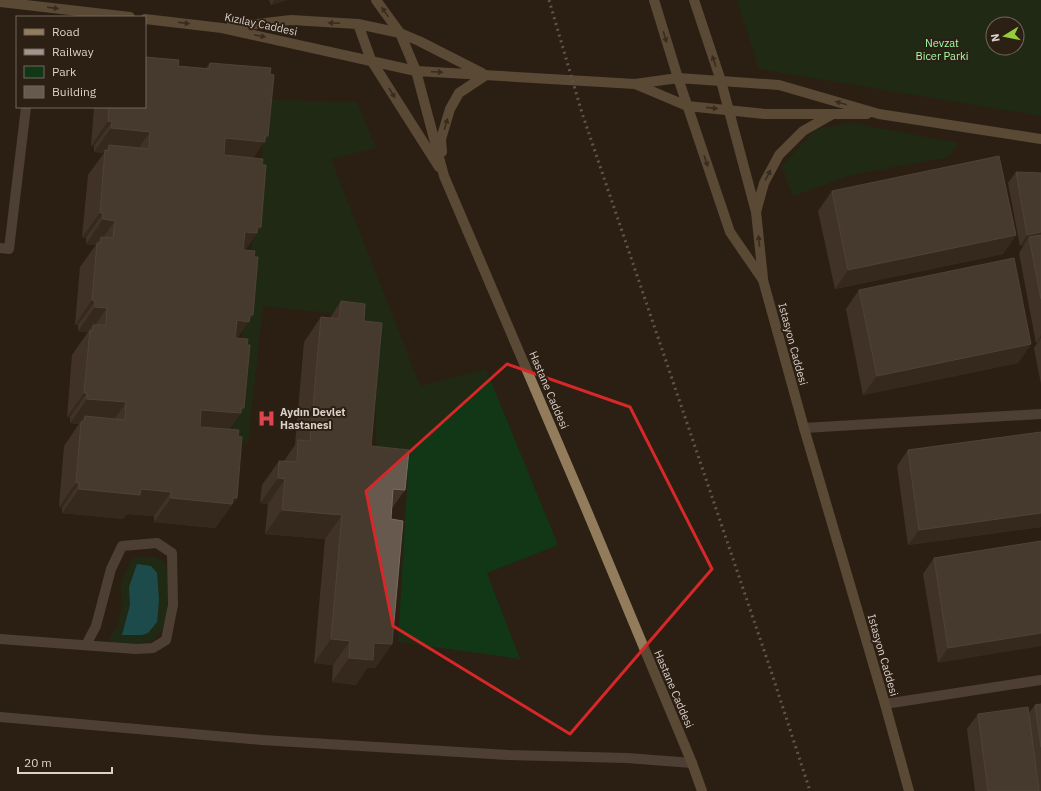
<svg xmlns="http://www.w3.org/2000/svg" width="1041" height="791" viewBox="0 0 1041 791" font-family="'IBM Plex Sans',sans-serif">
	<style>
		.green { fill: #123716; fill-rule: evenodd }
		.water { fill: #0d7f8d }
		.lines { fill: none; stroke-linecap: round; stroke-linejoin: round }
		.lane { stroke: #766759; stroke-width: 10 }
		.street { stroke: #766759; stroke-width: 10 }
		.secondary { stroke: #927c5c; stroke-width: 10 }
		.rail { stroke: #a1968d; stroke-width: 3; stroke-dasharray: 2 4; stroke-linecap: butt }
		.wall { fill: #594b3e }
		.shaded-wall { fill: #413327 }
		.building { fill: #67594d; stroke: #796c61 }
		.oneway { fill: #4b3b2a }
		.marked { fill: none; stroke: #d62828; stroke-width: 3; stroke-linejoin: round }
		.labels { text-anchor: middle; dominant-baseline: central; stroke-width: 4; stroke-linejoin: round; paint-order: stroke }
		.street-label { font-size: 11px; fill: #dad1c9; stroke: #2c1f14 }
		.park-label { font-size: 11px; fill: #a3fca6; stroke: #2c1f14 }
		.poi-label { font-size: 11px; font-weight: bold; fill: #dad1c9; stroke: #2c1f14; text-anchor: start }
	</style>
	<rect width="100%" height="100%" fill="#2c1f14"/>
	<path class="green" d="M737 0H1041V116L759 69ZM993 24H1017V48H993Z
		M268 100 357 102 376 148 331 159 420 386 486 369 558 545 487 573 520 659 398 642 408 471 377 467 374 344 351 315 263 306 248 443 231 442Z
		M851 123 958 143 949 157 851 175 793 196 782 166 816 129Z
		M137 557H156L166 564 168 575V594L167 616 163 629 154 640 133 645 108 641 118 626 122 607 121 585 131 560Z"/>
	<path class="water" d="M137 564 151 566 157 573 159 600 157 622 148 633 142 635H122L130 605 129 587Z"/>
	<g class="lines">
		<path class="lane" d="M0 248 9 249 26 107"/>
		<path class="street" d="M804 428 1041 414
			M0 639 136 649 153 648 166 640 173 605 172 553 157 543 122 546 111 569 96 626 86 645
			M885 704 1041 680
			M0 717 262 740 508 755 627 758 692 763"/>
		<path class="secondary" d="M376 0 400 33 416 71 444 176 587 511 692 763 702 791
			M654 0 678 78 730 232 763 280 804 428 885 704 909 791
			M694 0 721 81 756 212 763 278
			M0 2 130 17
			M145 19 222 28 416 71 635 84 678 78 779 85 879 114 1041 139
			M358 24 371 60 439 167
			M230 27 291 20 358 24 400 33 419 41 482 73
			M635 84 687 106 765 114H833
			M442 152 441 139 450 109 459 93 486 75
			M756 212 764 183 779 155 803 131 833 114H867"/>
		<path class="rail" d="M549 0 582 113 772 674 810 791"/>
	</g>
	<path class="wall" d="M269 0H286L271 5Z
		M210 63 270 74 268 136 253 158 262 165 261 227 245 250 254 257 253 315 237 338 247 345 244 408 229 429 238 436 237 498 215 528 154 522V516L127 514 123 519 62 513V508L59 507 64 446 79 424 70 423V417H67L72 355 88 332 78 331V325H75L80 267 96 245 86 244V238L82 237 88 175 104 153 94 152V146H91L94 107H145L178 66 206 68Z
		M1016 172 1041 173V384L1034 348 1038 342 1036 343 1019 253 1024 245 1020 246 1008 183Z
		M832 191 1016 235 1003 254 835 289 818 211Z
		M859 290 1031 344 1018 363 863 395 846 309Z
		M341 301 364 321 371 446 391 509V519L392 644 375 668H367L356 685 332 682 333 665 314 663 325 539 265 534 268 504 260 503 262 485 279 461H284L295 445 304 342 321 317 330 318Z
		M1041 432V527L908 545 897 466 908 450Z
		M1041 541 938 663 923 574 934 558Z
		M1041 704V791H975L967 729 978 714H1028L1035 705Z"/>
	<path class="shaded-wall" d="M274 0H286L271 5Z
		M108 121 112 122 94 146H91Z
		M111 128 150 132 133 156 109 151V145L104 153 94 152Z
		M265 136H268L248 166 208 162 225 138Z
		M100 213H103L86 238 82 237Z
		M103 219 115 221 101 240V237L96 245 86 244Z
		M257 227H261L240 258 245 232Z
		M1041 232V242L1029 237 1024 245 1020 246 1027 235Z
		M1016 235 1003 254 835 289 848 270Z
		M92 300 95 301 78 325H75Z
		M95 307 107 308 93 328V325L88 332 78 331Z
		M250 315H253L232 346 237 320Z
		M1041 335V338L1038 342 1036 343Z
		M1031 344 1018 363 863 395 877 376Z
		M84 393H87L70 417H67Z
		M87 399 126 402 109 427 84 422 85 416 79 424 70 423Z
		M241 408H244L224 438 184 434 201 410Z
		M278 478 285 479 268 504 260 503Z
		M76 483H79L62 508 59 507Z
		M79 489H141L171 492 154 516 127 514 123 519 62 513Z
		M393 489 405 490 388 514Z
		M171 498H237L215 528 154 522Z
		M282 510 342 515 325 539 265 534Z
		M1041 513V527L908 545 919 530Z
		M1041 633V646L938 663 948 648Z
		M331 639 350 641 333 665 314 663Z
		M374 643 392 644 375 668H367L356 685 332 682 349 658Z"/>
	<path class="building" d="M145 57 179 60 178 66 209 69 210 63 271 68 270 74 274 75 268 136H265V142L225 138 224 155 263 159 262 165H266L261 227H257V233L245 232 243 250 255 251 254 257H258L253 315H250L249 322 237 320 235 338 248 339 247 345H250L244 408H241V413L201 410 200 427 239 430 238 436 242 437 237 498H233L232 504 171 498V492L141 489 140 495 79 489V483H76L81 422H84L85 416 125 420 126 402 87 399V393H84L90 330 93 331V325H106L107 308 95 307V301L92 300 97 243H101V237L113 238 115 221 103 219V213H100L105 150 109 151V145L149 149 150 132 111 128 112 122 108 121 109 107H145Z
		M999 156 1016 235 848 270 832 191Z
		M1016 172 1041 173V232L1027 235Z
		M1041 235V299L1029 237Z
		M1014 258 1031 344 877 376 859 290Z
		M341 301 365 304 364 321 382 323 371 446 409 450 405 490 393 489 391 519 403 521 392 644 374 643 373 660 349 658 350 641 331 639 342 515 282 510 285 479 278 478 279 461 297 462 298 440 310 441 321 317 339 319Z
		M1041 432V513L919 530 908 450Z
		M1041 541V633L948 648 934 558Z
		M1041 704V747L1035 705Z
		M1028 707 1039 791H988L978 714Z"/>
	<defs><path id="oneway-solid" d="M-6-.8H1V-3.2L6.5 0L1 3.2V.8H-6Z"/></defs>
	<g class="oneway">
		<use href="#oneway-solid" transform="translate(53 8) rotate(7)"/>
		<use href="#oneway-solid" transform="translate(385 12) rotate(-126)"/>
		<use href="#oneway-solid" transform="translate(184 23) rotate(7)"/>
		<use href="#oneway-solid" transform="translate(334 23) rotate(-177)"/>
		<use href="#oneway-solid" transform="translate(260 36) rotate(12)"/>
		<use href="#oneway-solid" transform="translate(665 37) rotate(73)"/>
		<use href="#oneway-solid" transform="translate(714 61) rotate(-108)"/>
		<use href="#oneway-solid" transform="translate(437 72) rotate(3)"/>
		<use href="#oneway-solid" transform="translate(392 93) rotate(58)"/>
		<use href="#oneway-solid" transform="translate(841 103) rotate(-164)"/>
		<use href="#oneway-solid" transform="translate(712 108) rotate(6)"/>
		<use href="#oneway-solid" transform="translate(446 124) rotate(-74)"/>
		<use href="#oneway-solid" transform="translate(706 161) rotate(71)"/>
		<use href="#oneway-solid" transform="translate(768 175) rotate(-62)"/>
		<use href="#oneway-solid" transform="translate(759 241) rotate(-96)"/>
	</g>
	<path d="M0 0H1041V791H0ZM507 364 630 407 712 569 570 734 393 626 366 491Z" fill="#2c1f14" fill-opacity=".55" fill-rule="evenodd"/>
	<path class="marked" d="M507 364 630 407 712 569 570 734 393 626 366 491Z"/>
	<defs>
		<symbol id="hospital-bare" viewBox="-9 -9 18 18"><path d="M-5-5h3v3.5h4V-5h3V5h-3V1.5h-4V5h-3Z" fill="#e0444e" stroke="#2c1f14" stroke-width="2.5" paint-order="stroke"/></symbol>
	</defs>
	<g fill-rule="evenodd">
		<use href="#hospital-bare" x="254" y="406" width="25" height="25"/>
	</g>
	<g class="labels">
		<g class="street-label">
			<text transform="translate(261 24) rotate(12)">Kızılay Caddesi</text>
			<text transform="translate(793 344) rotate(75)">Istasyon Caddesi</text>
			<text transform="translate(549 390) rotate(67)">Hastane Caddesi</text>
			<text transform="translate(883 655) rotate(74)">Istasyon Caddesi</text>
			<text transform="translate(674 689) rotate(67)">Hastane Caddesi</text>
		</g>
		<g class="park-label">
			<text x="942" y="43">Nevzat<tspan x="942" dy="13">Bicer Parki</tspan></text>
		</g>
		<g class="poi-label">
			<text x="280" y="412">Aydın Devlet<tspan x="280" dy="13">Hastanesi</tspan></text>
		</g>
	</g>
	<rect x="16" y="16" width="130" height="92" fill="#2c1f14" stroke="#72665c"/>
	<rect x="24" y="29" width="20" height="6" fill="#927c5c" stroke="#72665c"/>
	<text x="52" y="36" font-size="12" fill="#dad1c9">Road</text>
	<rect x="24" y="49" width="20" height="6" fill="#a1968d" stroke="#72665c"/>
	<text x="52" y="56" font-size="12" fill="#dad1c9">Railway</text>
	<rect x="24" y="66" width="20" height="12" fill="#123716" stroke="#72665c"/>
	<text x="52" y="76" font-size="12" fill="#dad1c9">Park</text>
	<rect x="24" y="86" width="20" height="12" fill="#67594d" stroke="#72665c"/>
	<text x="52" y="96" font-size="12" fill="#dad1c9">Building</text>
	<g transform="translate(1005 36) rotate(260)"><circle r="19" fill="#2c1f14" stroke="#72665c"/>
	<path d="M0-3L7 15L0 10L-7 15Z" fill="#94cc3c"/>
	<text y="-6" font-size="11" font-weight="bold" text-anchor="middle" fill="#dad1c9">N</text>
	</g>
	<path d="M18 767v6h94v-6" fill="none" stroke="#dad1c9" stroke-width="2"/>
	<text x="24" y="767" font-size="12" fill="#dad1c9" stroke="#2c1f14" stroke-width="3" paint-order="stroke">20 m</text>
</svg>
